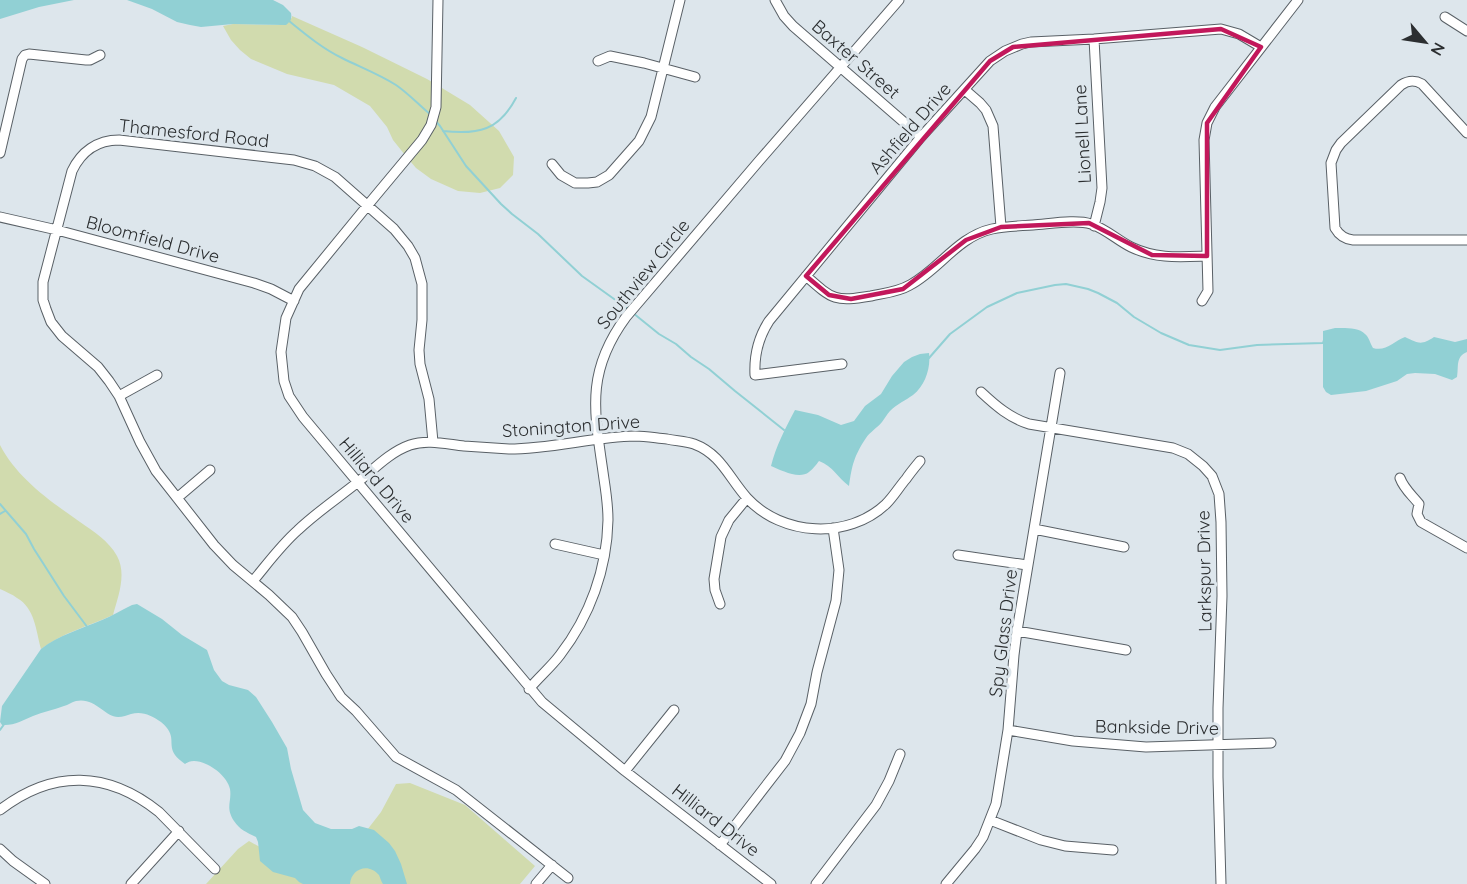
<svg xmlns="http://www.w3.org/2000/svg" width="1467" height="884" viewBox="0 0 1467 884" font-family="Quicksand,sans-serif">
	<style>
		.green { fill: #d1dbae }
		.water { fill: #91d0d4 }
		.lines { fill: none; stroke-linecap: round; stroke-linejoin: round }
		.stream { stroke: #91d0d4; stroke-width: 2 }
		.minor-casing { stroke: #596066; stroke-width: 11 }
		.minor { stroke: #fff; stroke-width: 9 }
		.marked { fill: none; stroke: #c2185b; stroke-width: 4.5; stroke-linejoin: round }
		.labels { text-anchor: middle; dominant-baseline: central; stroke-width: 6; stroke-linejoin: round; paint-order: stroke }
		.street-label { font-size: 18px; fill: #2b2e30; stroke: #dde6ec }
	</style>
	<rect width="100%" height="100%" fill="#dde6ec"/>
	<path class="green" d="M292 16 362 47 427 79 470 105 499 131 514 157 513 175 500 188 480 193 458 191 431 179 416 168 405 155 393 140 387 127 370 106 334 85 287 74 251 59 240 50 231 40 223 26 233 24 278 25 292 18Z
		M0 445C17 478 50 501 80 522 93 531 109 541 117 556 127 574 118 597 113 615 89 626 62 633 41 649 36 631 35 608 17 598 12 594 6 592 0 589Z
		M410 783 465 805 535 866 520 884H206L238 849 249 841 267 851 357 843 381 812 396 784Z"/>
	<path class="water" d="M0 0H74L39 7 0 19Z
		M127 0H273L283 5 291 13C292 19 291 21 286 25L233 24 201 27 190 25 177 22 152 9Z
		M1335 328C1344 328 1359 327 1365 334 1369 337 1370 343 1373 348 1386 352 1394 341 1405 337 1418 343 1421 346 1434 337L1455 342 1467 339V352C1455 357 1459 367 1457 377L1452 380 1435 374 1415 373 1407 374 1397 381 1366 391 1331 395 1326 392 1323 387V331Z
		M929 353C931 368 925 386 913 395 906 400 897 404 890 411 887 414 885 418 882 422 877 428 870 432 866 438 854 456 852 465 849 486 838 478 833 466 819 461 816 465 812 470 809 472 799 480 781 470 771 466 776 446 785 429 795 410L818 415 841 425 854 421 865 406 881 394 892 376 904 362 912 357 920 354Z
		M137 604 162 619 182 635 207 650 214 670 222 681 229 685 248 690 256 697 272 722 287 748 291 769 303 810 315 823 331 829H352L359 826 374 830 389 843 395 851 401 864 407 884H383C382 883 379 875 379 875 368 862 351 869 350 884H303L299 882 295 878 273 872 260 861 258 842 256 837C246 832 240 830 234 821 225 807 232 802 230 789 227 775 207 761 194 761 190 761 188 762 185 764 181 761 177 758 175 755 167 743 178 736 161 722 152 716 143 711 131 714 127 715 123 717 118 717 105 717 95 697 76 701 72 702 68 705 64 706 53 710 43 712 33 716 23 720 14 726 2 725L0 722 2 706 41 649C59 635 81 629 102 620 112 616 121 610 132 605Z"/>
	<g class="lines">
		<path class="stream" d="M289 21C305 34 323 49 342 58 360 67 379 74 396 85 409 94 419 105 431 115
			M434 119 440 126 466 166 501 204 512 214 538 234 582 276 628 309
			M443 131C479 135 499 130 516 98
			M633 313 659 334 676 344 691 357 709 369 735 391 784 430
			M929 358 950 334 987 307 1017 293 1055 285 1066 284 1088 289 1098 293 1117 303 1134 317 1161 333 1189 345 1220 350 1257 345 1323 343 1324 340
			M0 504 26 534 34 549 64 596 88 628
			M0 514 5 511
			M0 730 5 723"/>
		<defs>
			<path id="minor" d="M438 0 436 107 431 125 422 140 372 200 299 289 286 318 281 352 284 381 289 396 303 417 542 702 625 771 771 884
				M775 0 784 16 793 26 921 137
				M1445 17 1467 31
				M1094 39 1102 188 1100 202 1094 226
				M598 61 610 56 644 63 695 77
				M965 90 980 103 986 110 993 126 1001 227
				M1467 133 1422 84C1415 80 1409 80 1401 85L1341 143 1336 150 1331 163 1335 228C1339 235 1344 239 1353 240H1467
				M0 153 22 59 25 55 29 54 86 60H90L100 55
				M552 164 561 175 575 183H588L597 182 609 175 639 141 651 117 680 0
				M0 217 57 230 254 283 271 289 294 301
				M806 276C833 300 835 302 871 296 885 293 898 292 910 285 940 269 957 237 992 229 1005 226 1019 226 1033 225 1049 224 1076 219 1091 224 1106 229 1117 240 1131 247 1156 259 1179 257 1207 256
				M1202 301 1208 291 1204 140 1207 123 1215 107 1298 0
				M842 364 755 375C754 355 758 338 769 321L921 137 990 61 1005 51 1022 44 1031 42 1094 39 1221 29 1239 34 1261 47
				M981 392C996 406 1010 418 1029 424L1173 448 1188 454 1203 466 1212 476 1219 494 1221 522 1222 596 1218 708V777L1221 884
				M119 396 157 375
				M433 442 429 399 420 364 419 350 422 320V284L415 258 408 246 394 229 335 177 315 166 294 160 119 140C97 140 81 152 72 171L43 282V300L46 309 51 322 62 336 98 367 109 381 119 396 140 442 156 471 214 545 233 565 269 595 292 617 302 632 326 674 341 697 356 711 396 757 456 790 568 878
				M1400 478C1404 489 1412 495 1419 504L1417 514 1421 522 1467 548
				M177 498 210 470
				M1034 529 1124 547
				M555 544 604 555
				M958 555 1027 565
				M253 581C268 563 281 545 298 530 317 512 338 498 358 482 374 469 390 452 410 445 427 439 446 444 464 446 479 447 494 448 509 449 551 449 593 437 635 436 646 436 656 438 667 439 676 441 685 441 694 444 721 454 729 478 747 498 782 536 848 540 886 504 894 496 899 487 906 479 910 473 915 467 920 461
				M720 604 715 590 714 579 721 537 729 520 747 498
				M1017 631 1126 650
				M529 689C539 677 551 667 560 655 590 616 607 569 608 520 608 506 606 492 604 479 595 414 584 374 626 317L759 161 899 0
				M1008 730 1073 741 1146 747 1271 743
				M625 771 674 710
				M0 810C53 769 108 771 159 812L215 869
				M990 820 1041 840 1065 846 1113 850
				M720 845 785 761 800 733 811 704 817 672 836 601 839 570 833 528
				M0 849 13 861 45 884
				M131 884 179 831
				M536 884 552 865
				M816 884 876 805 889 781 900 754
				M946 884 975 849 983 837 996 804 1008 730 1014 655 1017 631 1060 373"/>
		</defs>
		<use href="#minor" class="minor-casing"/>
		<use href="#minor" class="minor"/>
	</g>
	<path class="marked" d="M1221 29 1261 47 1207 123V256L1152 255 1089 223 1001 227 966 240 903 289 851 299 829 295 806 276 990 61 1013 47Z"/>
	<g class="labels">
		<g class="street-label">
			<text transform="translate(856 59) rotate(41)">Baxter Street</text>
			<text transform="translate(910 128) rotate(-49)">Ashfield Drive</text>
			<text transform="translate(194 133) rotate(6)">Thamesford Road</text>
			<text transform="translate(1082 134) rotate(-93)">Lionell Lane</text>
			<text transform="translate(153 239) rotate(15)">Bloomfield Drive</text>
			<text transform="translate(643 274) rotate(-51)">Southview Circle</text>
			<text transform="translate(571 426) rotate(-4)">Stonington Drive</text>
			<text transform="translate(377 480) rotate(50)">Hilliard Drive</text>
			<text transform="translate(1204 571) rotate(-91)">Larkspur Drive</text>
			<text transform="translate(1003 633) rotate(-83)">Spy Glass Drive</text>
			<text transform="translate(1157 727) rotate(1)">Bankside Drive</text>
			<text transform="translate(716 820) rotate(38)">Hilliard Drive</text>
		</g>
	</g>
	<g transform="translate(1425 42) rotate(119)" stroke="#dde6ec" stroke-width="4.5" paint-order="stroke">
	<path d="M0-4.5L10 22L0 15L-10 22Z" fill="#2b2e30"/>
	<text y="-9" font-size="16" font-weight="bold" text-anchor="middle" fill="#2b2e30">N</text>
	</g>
</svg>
